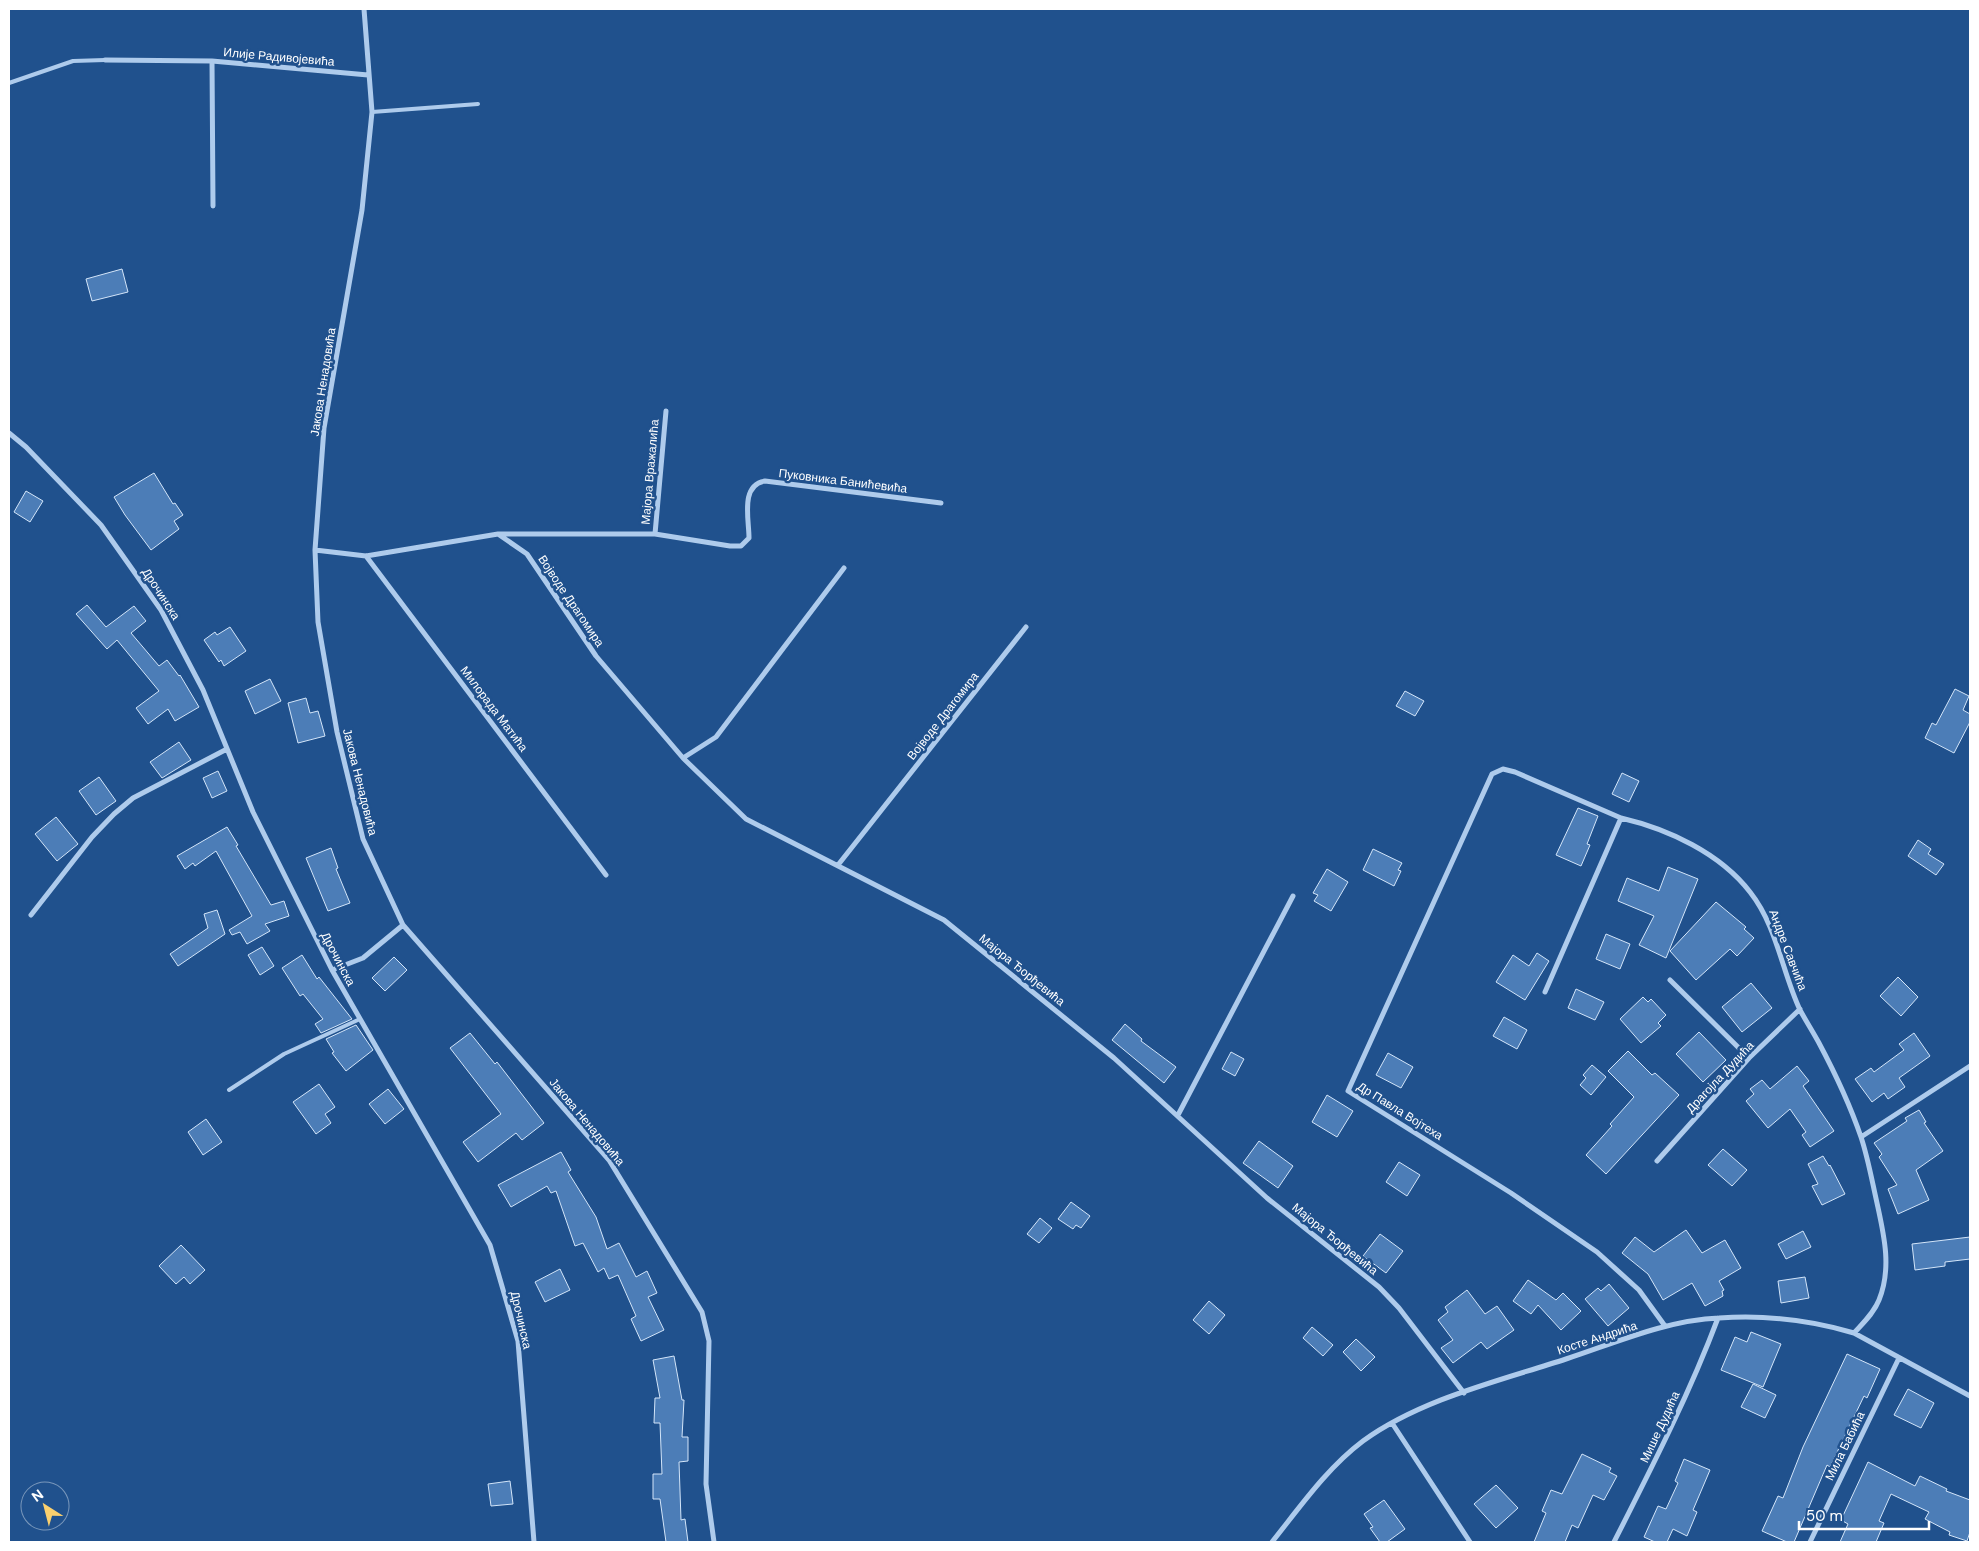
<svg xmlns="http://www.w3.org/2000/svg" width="1979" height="1551" viewBox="0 0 1979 1551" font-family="'DM Sans',sans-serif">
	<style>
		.building { fill: #4c7db7; stroke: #d3e5f9 }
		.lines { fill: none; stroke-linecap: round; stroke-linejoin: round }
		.lane { stroke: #aecbec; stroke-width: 4 }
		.street { stroke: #aecbec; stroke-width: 5 }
		.labels { text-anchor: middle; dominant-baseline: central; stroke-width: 5; stroke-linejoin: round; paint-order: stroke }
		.street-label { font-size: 12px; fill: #fff; stroke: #20518d }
	</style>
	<rect width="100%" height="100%" fill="#20518d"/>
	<path class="building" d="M122 269 128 292 92 301 86 279Z
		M154 473 173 504 175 503 183 515 174 521 179 529 151 550 125 515 114 497Z
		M26 491 43 501 30 522 14 512Z
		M87 605 106 627 134 606 146 621 131 633 159 666 167 660 179 676 180 675 199 707 175 721 168 709 148 724 136 708 159 691 117 640 107 649 76 614Z
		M230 627 246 651 224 666 221 660 219 662 204 640 215 632 217 635Z
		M270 679 281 701 255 714 245 691Z
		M1955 689 1969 696 1963 710 1970 714V722L1954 753 1925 738 1932 723 1936 725Z
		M1405 691 1424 701 1415 716 1396 706Z
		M306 698 310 713 318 711 325 736 298 743 288 703Z
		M179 742 191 760 162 778 150 762Z
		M218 771 227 791 212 798 203 778Z
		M1622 773 1639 781 1629 802 1612 794Z
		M99 777 116 801 96 815 79 791Z
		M1578 808 1598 816 1587 844 1590 845 1581 866 1556 855Z
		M56 817 78 844 57 861 35 834Z
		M227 827 238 845 236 846 271 905 284 901 289 916 265 924 270 931 247 944 240 932 232 935 229 930 252 916 216 851 195 866 193 863 185 869 177 856Z
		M1918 840 1931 849 1928 854 1944 864 1936 875 1908 856Z
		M331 848 338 868 336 869 350 903 328 911 306 858Z
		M1373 849 1402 863 1398 870 1401 871 1394 886 1363 870Z
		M1668 867 1698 879 1666 958 1639 945 1654 916 1618 901 1627 878 1659 891Z
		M1327 869 1348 882 1331 911 1314 901 1318 895 1313 893Z
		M1716 902 1746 927 1744 929 1754 938 1737 956 1730 949 1696 980 1670 951Z
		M217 910 225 934 178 966 170 954 208 928 204 914Z
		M1606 934 1630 944 1620 969 1596 959Z
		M262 947 274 966 260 975 248 955Z
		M1537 953 1549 961 1525 1000 1496 982 1513 955 1529 966Z
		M302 955 317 979 319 977 352 1019 321 1033 315 1024 323 1019 303 994 300 996 282 968Z
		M394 957 407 970 385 991 372 978Z
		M1898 977 1918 997 1901 1016 1880 996Z
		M1751 983 1772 1008 1742 1032 1722 1007Z
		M1576 989 1604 1002 1595 1020 1568 1008Z
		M1643 997 1648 1002 1651 999 1666 1015 1658 1023 1661 1026 1641 1043 1620 1019Z
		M1504 1017 1527 1030 1517 1049 1493 1036Z
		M1125 1024 1142 1039 1141 1041 1176 1067 1164 1083 1112 1040Z
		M356 1025 373 1050 346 1071 332 1053 334 1052 326 1039Z
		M1699 1032 1726 1060 1703 1082 1676 1054Z
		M470 1033 495 1064 497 1062 544 1123 522 1140 516 1133 478 1162 463 1142 501 1114 450 1048Z
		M1914 1033 1930 1056 1899 1078 1905 1087 1888 1099 1884 1093 1872 1102 1855 1079 1871 1068 1874 1072 1904 1050 1899 1044Z
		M1628 1051 1652 1075 1655 1073 1679 1095 1606 1174 1586 1155 1612 1126 1610 1124 1634 1097 1608 1071Z
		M1231 1052 1244 1059 1235 1076 1222 1069Z
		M1388 1053 1413 1067 1401 1088 1376 1075Z
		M1592 1065 1606 1077 1591 1095 1580 1085 1586 1078 1583 1075Z
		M1797 1066 1809 1081 1803 1086 1834 1131 1810 1147 1802 1135 1806 1132 1790 1109 1768 1128 1746 1101 1754 1094 1750 1089 1762 1080 1770 1089Z
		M319 1084 335 1107 325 1114 331 1123 316 1134 293 1102Z
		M388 1089 404 1109 385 1124 369 1104Z
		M1327 1095 1353 1111 1337 1137 1312 1122Z
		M1919 1110 1926 1122 1924 1123 1943 1151 1916 1170 1929 1200 1898 1214 1888 1189 1897 1185 1879 1157 1882 1154 1874 1143 1907 1121 1905 1118Z
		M206 1119 222 1142 203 1155 188 1132Z
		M1259 1141 1293 1166 1278 1188 1243 1163Z
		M1723 1149 1747 1170 1732 1186 1708 1165Z
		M561 1152 571 1170 568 1172 596 1217 607 1249 619 1243 636 1277 647 1271 657 1293 648 1297 664 1330 641 1341 631 1319 636 1316 618 1275 609 1279 604 1268 598 1272 583 1243 575 1246 556 1191 551 1193 547 1186 511 1207 498 1185Z
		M1823 1156 1829 1166 1830 1165 1845 1194 1822 1205 1812 1186 1818 1184 1808 1164Z
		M1399 1162 1420 1175 1407 1196 1386 1182Z
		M1071 1202 1090 1216 1081 1228 1076 1225 1073 1229 1058 1219Z
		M1040 1218 1052 1228 1039 1243 1027 1234Z
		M1686 1230 1702 1253 1725 1240 1741 1268 1719 1281 1724 1290 1722 1291 1723 1296 1705 1306 1692 1283 1663 1300 1648 1274 1622 1253 1635 1237 1654 1252Z
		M1803 1231 1811 1247 1786 1259 1778 1244Z
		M1380 1234 1403 1251 1386 1273 1363 1256Z
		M1970 1237V1259L1945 1262V1266L1915 1270 1912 1244Z
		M181 1245 205 1270 190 1284 184 1277 176 1284 159 1266Z
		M560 1269 570 1290 545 1302 535 1282Z
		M1805 1277 1809 1298 1781 1303 1778 1281Z
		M1528 1280 1556 1300 1563 1293 1581 1311 1561 1330 1538 1305 1531 1314 1513 1301Z
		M1609 1284 1629 1308 1608 1326 1585 1299 1598 1288 1601 1291Z
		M1467 1290 1485 1314 1497 1306 1514 1330 1487 1349 1481 1342 1453 1363 1441 1348 1453 1340 1438 1320 1448 1312 1445 1307Z
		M1209 1301 1225 1315 1209 1334 1193 1320Z
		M1312 1327 1333 1345 1323 1356 1303 1338Z
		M1751 1332 1781 1344 1763 1387 1721 1370 1735 1337 1747 1342Z
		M1356 1339 1375 1357 1361 1371 1343 1352Z
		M1847 1354 1880 1369 1867 1398 1864 1396 1830 1467 1827 1465 1794 1542H1787L1762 1531 1778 1496 1783 1498 1803 1447Z
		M674 1356 682 1400H684L682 1437H688V1461L679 1462 681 1520 685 1519 688 1542H666L660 1499H653V1474H662L660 1423H654L655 1398H660L653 1360Z
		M1753 1384 1776 1395 1765 1418 1741 1407Z
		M1908 1389 1934 1403 1921 1428 1894 1415Z
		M1582 1454 1611 1468 1609 1472 1617 1476 1604 1500 1593 1495 1578 1528 1572 1525 1565 1542H1534L1546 1513 1542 1511 1551 1490 1562 1494Z
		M1684 1459 1710 1470 1693 1510 1697 1512 1687 1536 1673 1529 1667 1542H1655L1644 1537 1658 1506 1666 1509 1678 1483 1675 1481Z
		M1868 1462 1915 1486 1920 1476 1947 1489 1946 1491 1970 1500V1532L1967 1541 1949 1535 1950 1532 1925 1519 1929 1512 1891 1494 1879 1521 1884 1523 1876 1542H1840L1848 1524 1841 1520Z
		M510 1481 513 1504 491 1506 488 1484Z
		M1496 1485 1518 1508 1496 1528 1474 1504Z
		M1384 1500 1405 1529 1387 1542H1380L1370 1528 1373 1527 1364 1514Z"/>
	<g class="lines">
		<path class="lane" d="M9 83 73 61 105 60
			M372 112 478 104
			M229 1090 284 1054 360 1019"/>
		<path class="street" d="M364 9 372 112 362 210 324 428 315 550 318 622 337 732 363 839 403 925 609 1160 702 1312 709 1341 706 1484 714 1542
			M105 60 212 61 368 75
			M212 61 213 206
			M9 433 26 447 101 525 161 610 203 690 253 812 332 970 490 1245 518 1341 534 1542
			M498 534H655L730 546H741L749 538C749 519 740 485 765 481L941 503
			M655 534 666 411
			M315 550 366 556 498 534 527 554 596 656 683 758 746 819 944 920 1114 1058 1267 1198 1379 1287 1399 1308 1464 1393
			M366 556 606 875
			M683 758 716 737 844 568
			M1621 818 1515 772 1503 769 1492 774 1348 1091 1511 1193 1597 1252 1639 1290 1665 1326
			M838 865 1026 627
			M31 915 92 837 114 814 133 798 227 749
			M332 970 363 958 403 925
			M1670 980 1749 1058
			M1545 992 1621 818C1668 829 1720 853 1750 892 1777 926 1782 972 1800 1010 1806 1021 1813 1032 1819 1043 1835 1073 1850 1105 1861 1137 1868 1158 1872 1181 1877 1203 1884 1235 1892 1268 1879 1300 1874 1313 1863 1323 1854 1333
			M1178 1115 1293 896
			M1861 1137 1970 1066
			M1657 1161 1749 1058 1800 1009
			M1392 1423 1470 1542
			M1272 1542C1300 1507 1327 1468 1363 1441 1421 1399 1499 1381 1566 1359 1615 1343 1667 1320 1719 1318 1764 1315 1811 1320 1854 1333L1970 1396
			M1614 1542C1651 1469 1689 1395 1718 1318
			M1810 1542 1899 1358"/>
	</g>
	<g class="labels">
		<g class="street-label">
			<text transform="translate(279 57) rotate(5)">Илије Радивојевића</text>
			<text transform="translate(323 382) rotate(-81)">Јакова Ненадовића</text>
			<text transform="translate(650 472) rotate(-85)">Мајора Вражалића</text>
			<text transform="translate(843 481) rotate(7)">Пуковника Банићевића</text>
			<text transform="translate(161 594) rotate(57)">Дрочинска</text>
			<text transform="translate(571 601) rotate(56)">Војводе Драгомира</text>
			<text transform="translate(494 709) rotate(53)">Милорада Матића</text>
			<text transform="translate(943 716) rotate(-52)">Војводе Драгомира</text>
			<text transform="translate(360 782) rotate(76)">Јакова Ненадовића</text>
			<text transform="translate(1788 950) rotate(69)">Андре Савчића</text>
			<text transform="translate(338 959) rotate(62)">Дрочинска</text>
			<text transform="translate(1022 970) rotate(39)">Мајора Ђорђевића</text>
			<text transform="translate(1720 1077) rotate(-47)">Драгојла Дудића</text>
			<text transform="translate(1400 1111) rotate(32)">Др Павла Војтеха</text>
			<text transform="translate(587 1122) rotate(50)">Јакова Ненадовића</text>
			<text transform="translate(1335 1239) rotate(39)">Мајора Ђорђевића</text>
			<text transform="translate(521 1320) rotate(77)">Дрочинска</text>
			<text transform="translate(1597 1338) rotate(-18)">Косте Андрића</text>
			<text transform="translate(1660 1427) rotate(-65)">Мише Дудића</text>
			<text transform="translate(1845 1446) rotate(-64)">Мила Бабића</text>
		</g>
	</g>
	<rect width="1979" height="1551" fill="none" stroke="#ffffff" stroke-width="20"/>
	<g transform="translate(45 1506) rotate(324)"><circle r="24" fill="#20518d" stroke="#7997bb"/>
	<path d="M0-4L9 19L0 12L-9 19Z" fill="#fad06e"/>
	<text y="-8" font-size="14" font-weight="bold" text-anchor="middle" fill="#ffffff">N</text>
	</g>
	<path d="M1799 1521v8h130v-8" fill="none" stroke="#ffffff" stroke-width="2.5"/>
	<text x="1806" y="1521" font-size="15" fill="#ffffff" stroke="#20518d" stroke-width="4" paint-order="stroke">50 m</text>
</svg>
